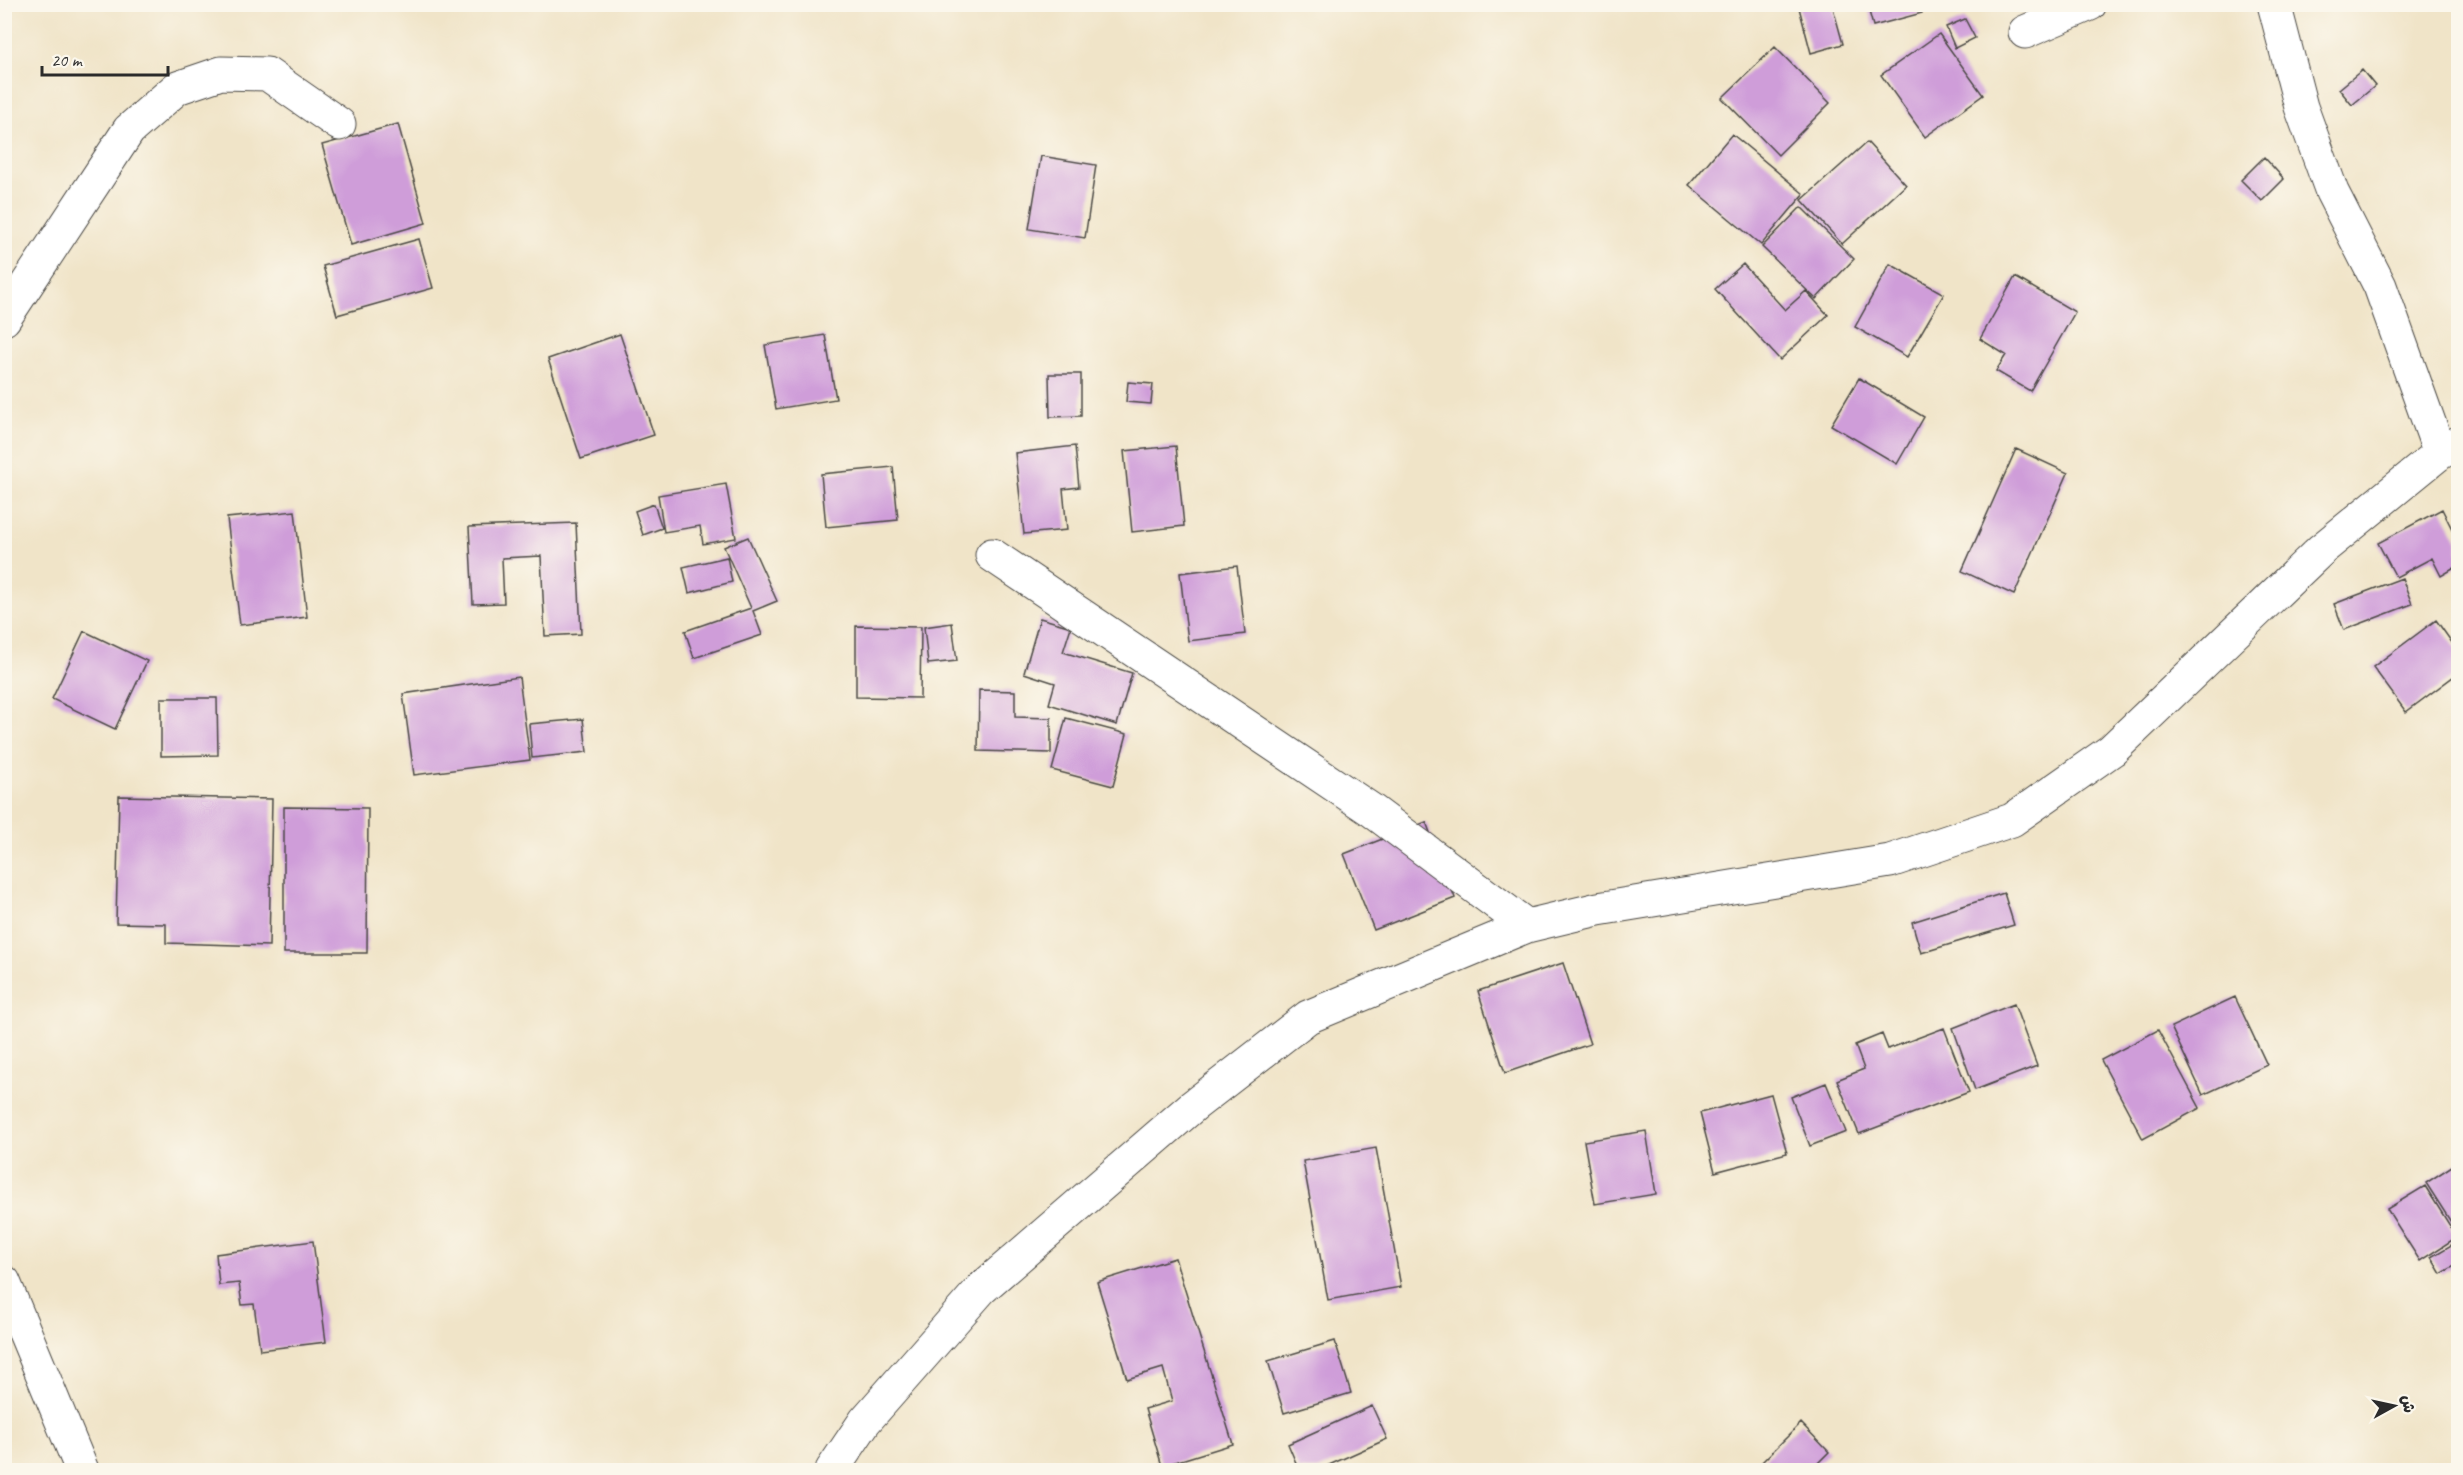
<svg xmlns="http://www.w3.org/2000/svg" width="2463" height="1475" viewBox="0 0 2463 1475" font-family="Caveat,'Playpen Sans Arabic',sans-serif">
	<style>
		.building { fill: #cf9dd9 }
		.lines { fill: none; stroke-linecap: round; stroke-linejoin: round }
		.street-casing { stroke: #494743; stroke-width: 35 }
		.secondary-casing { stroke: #494743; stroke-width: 35 }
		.street { stroke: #fff; stroke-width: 33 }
		.secondary { stroke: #fff; stroke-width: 33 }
	</style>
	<rect width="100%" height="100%" fill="#fbf7ec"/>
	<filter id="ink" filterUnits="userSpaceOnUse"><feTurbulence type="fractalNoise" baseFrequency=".0167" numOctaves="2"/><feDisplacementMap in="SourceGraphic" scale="12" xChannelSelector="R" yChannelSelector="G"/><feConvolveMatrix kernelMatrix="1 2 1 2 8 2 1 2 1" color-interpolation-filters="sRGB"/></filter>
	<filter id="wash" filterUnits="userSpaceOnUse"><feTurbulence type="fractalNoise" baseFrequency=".008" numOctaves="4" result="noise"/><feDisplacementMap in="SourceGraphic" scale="24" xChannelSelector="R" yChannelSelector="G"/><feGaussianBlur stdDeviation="1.35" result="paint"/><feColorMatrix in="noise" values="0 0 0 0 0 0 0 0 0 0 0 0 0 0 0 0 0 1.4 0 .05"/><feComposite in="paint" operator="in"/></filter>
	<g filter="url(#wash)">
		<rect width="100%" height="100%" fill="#f0e4c8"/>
		<g id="blocks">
			<path class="building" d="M1798 4H1832L1843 44 1811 53Z
				M1867 4H1920L1922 13 1873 26Z
				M1965 19 1975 38 1955 48 1946 27Z
				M1939 34 1983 95 1925 137 1881 75Z
				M1775 47 1830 103 1778 155 1722 98Z
				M2362 70 2375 86 2352 105 2339 89Z
				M398 124 426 223 351 245 322 145Z
				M1732 134 1804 194 1761 245 1689 185Z
				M1867 142 1906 185 1842 244 1802 200Z
				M1041 156 1096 165 1085 238 1029 229Z
				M2264 157 2284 179 2262 201 2241 180Z
				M1801 207 1854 259 1816 299 1762 247Z
				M419 239 433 288 337 315 323 266Z
				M1743 264 1785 310 1806 291 1828 315 1780 360 1715 289Z
				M1890 264 1944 294 1907 357 1855 327Z
				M2015 277 2075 312 2030 391 1996 371 2006 355 1980 339Z
				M620 334 654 435 581 459 548 359Z
				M825 335 836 399 776 409 765 345Z
				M1049 374H1081V416L1050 417Z
				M1859 378 1924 417 1897 464 1831 425Z
				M1128 382 1153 384 1151 404 1126 402Z
				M1075 446 1079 487 1063 489 1067 530 1024 534 1015 453Z
				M1176 446 1184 526 1132 532 1124 451Z
				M2016 449 2068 473 2014 595 1962 571Z
				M893 467 898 520 826 527 821 474Z
				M726 484 736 538 703 544 700 526 664 532 658 495Z
				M654 504 662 528 643 535 635 511Z
				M2442 509 2458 541V566L2441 576 2432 558 2396 577 2378 543Z
				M295 511 307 617 240 625 227 518Z
				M576 523 581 634 545 636 541 556 502 558 504 603 473 604 469 527Z
				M748 537 777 601 753 611 762 635 694 658 685 631 751 608 724 547Z
				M727 557 732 582 689 593 683 567Z
				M1237 566 1245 634 1188 641 1180 573Z
				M2402 578 2412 604 2344 630 2334 604Z
				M1040 618 1071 627 1063 652 1132 673 1117 725 1049 704 1055 683 1024 673Z
				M2436 620 2458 651V673L2406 712 2373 667Z
				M952 623 957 661 928 664 924 627Z
				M856 626 921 627 920 698 856 697Z
				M84 631 147 661 115 729 52 699Z
				M519 677 530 760 414 775 403 694Z
				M979 690 1015 691V717L1051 718V753L978 751Z
				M161 698H217L218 755 161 756Z
				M1066 718 1127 734 1113 786 1052 770Z
				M583 719 587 752 532 758 529 724Z
				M119 796 272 799 269 946 166 943V924L116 923Z
				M284 807 368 808 367 953H284Z
				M1426 822 1455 898 1374 930 1344 854Z
				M2004 893 2014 925 1921 953 1912 922Z
				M1563 963 1590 1044 1505 1073 1478 991Z
				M2235 997 2267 1065 2203 1095 2171 1027Z
				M2014 1004 2037 1066 1975 1090 1953 1028Z
				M1944 1028 1969 1092 1859 1134 1837 1080 1864 1069 1855 1045 1882 1034 1888 1049Z
				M2158 1030 2200 1108 2143 1139 2101 1060Z
				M1826 1083 1846 1132 1810 1146 1791 1097Z
				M1771 1094 1787 1153 1715 1172 1700 1113Z
				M1646 1131 1656 1194 1595 1204 1584 1141Z
				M1376 1148 1401 1287 1328 1300 1303 1161Z
				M2458 1162V1233L2426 1183Z
				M2425 1186 2457 1237 2420 1261 2387 1209Z
				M313 1241 326 1342 260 1350 254 1304 242 1305 239 1283 219 1285 216 1254Z
				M2458 1241V1264L2441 1274 2431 1257Z
				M1175 1258 1233 1444 1162 1466 1145 1409 1172 1401 1163 1368 1127 1379 1097 1282Z
				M1335 1341 1351 1393 1284 1413 1268 1361Z
				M1372 1406 1387 1439 1318 1470H1299L1288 1444Z
				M1801 1423 1829 1452 1814 1467 1818 1470H1754Z"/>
		</g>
	</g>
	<g filter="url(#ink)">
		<use href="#blocks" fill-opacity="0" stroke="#494743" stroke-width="1.5"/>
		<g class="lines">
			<defs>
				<path id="street" d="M2274 4 2301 107 2332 192 2380 286 2440 453
					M2025 32 2090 4
					M4 319 129 130 177 88 221 73 267 74 339 124
					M992 555 1370 809 1527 926
					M832 1470 865 1421 981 1289 1193 1106 1308 1017 1527 926 1598 909 1890 861 2012 820 2112 750 2322 549 2440 453 2458 443"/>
				<path id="secondary" d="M4 1282 82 1470"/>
			</defs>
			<use href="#street" class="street-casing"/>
			<use href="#secondary" class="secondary-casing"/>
			<use href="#street" class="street"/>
			<use href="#secondary" class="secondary"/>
		</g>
	</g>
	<rect width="2463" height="1475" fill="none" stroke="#fbf7ec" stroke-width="24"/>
	<g transform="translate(2394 1406) rotate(82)" stroke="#fbf7ec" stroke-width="4.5" paint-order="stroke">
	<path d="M0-4.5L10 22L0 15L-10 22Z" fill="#2b2b2b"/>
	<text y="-9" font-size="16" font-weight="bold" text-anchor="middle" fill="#2b2b2b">ش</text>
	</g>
	<path d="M42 66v9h126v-9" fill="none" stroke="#2b2b2b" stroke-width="3"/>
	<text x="51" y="66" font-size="18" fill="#2b2b2b" stroke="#fbf7ec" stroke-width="4.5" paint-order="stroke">20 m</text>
</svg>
